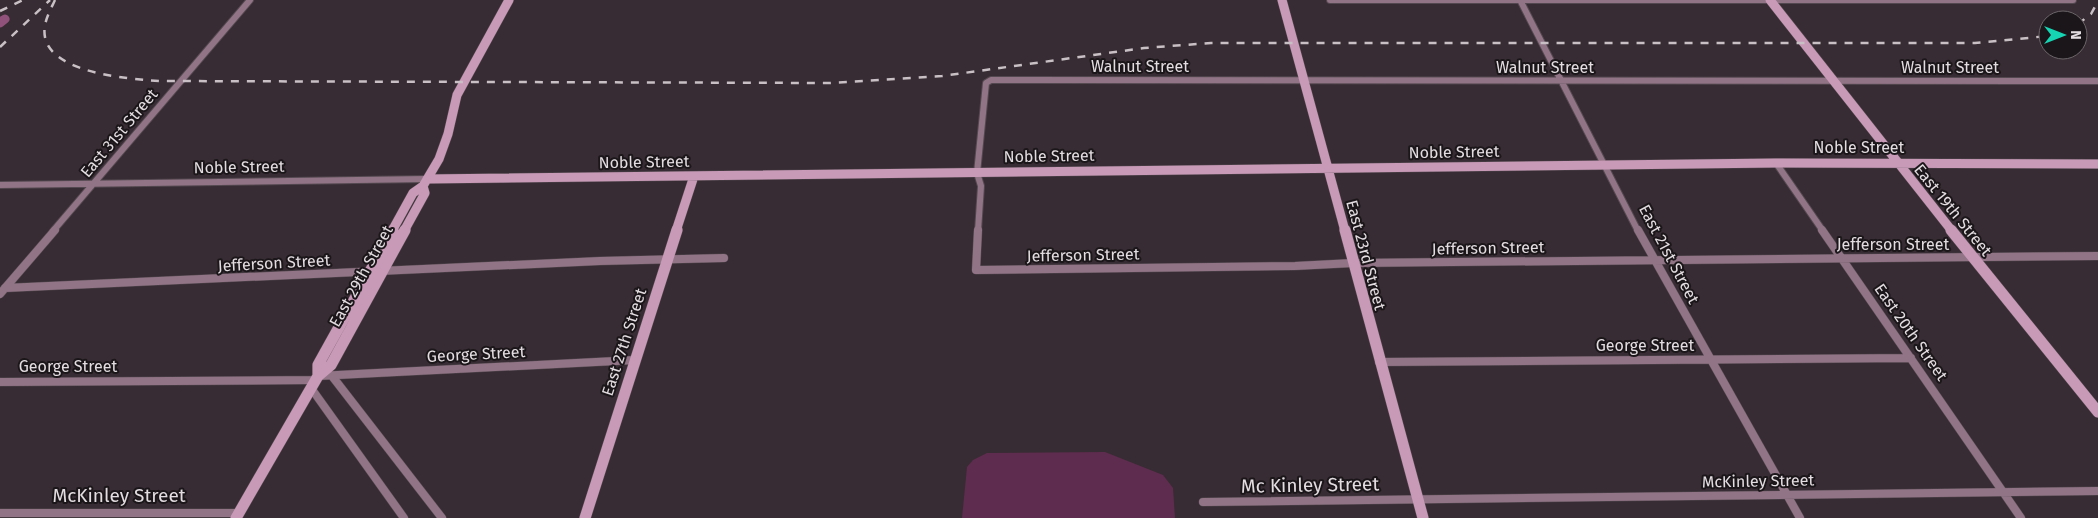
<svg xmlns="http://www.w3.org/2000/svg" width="2098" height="518" viewBox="0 0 2098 518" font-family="'Fira Sans',sans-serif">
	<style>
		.green { fill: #5e2c4e }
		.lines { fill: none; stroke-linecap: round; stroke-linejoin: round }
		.canal { stroke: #90527b; stroke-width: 9 }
		.street-far1-casing { stroke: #53484f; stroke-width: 8 }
		.street-casing { stroke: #53484f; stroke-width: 9 }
		.secondary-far1-casing { stroke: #53484f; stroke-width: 10 }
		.secondary-casing { stroke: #53484f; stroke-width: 12 }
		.street-far1 { stroke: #917486; stroke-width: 6 }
		.street { stroke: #917486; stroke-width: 8 }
		.secondary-far1 { stroke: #c89ab7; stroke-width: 9 }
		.secondary { stroke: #c89ab7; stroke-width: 11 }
		.rail { stroke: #c8c0c5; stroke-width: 2.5; stroke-dasharray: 8 8; stroke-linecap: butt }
		.labels { text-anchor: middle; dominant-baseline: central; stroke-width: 4; stroke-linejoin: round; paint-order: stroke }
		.street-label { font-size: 16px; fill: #e3dce0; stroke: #1b1619 }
		.near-street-label { font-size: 19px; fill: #e3dce0; stroke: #1b1619 }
	</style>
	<rect width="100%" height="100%" fill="#372c33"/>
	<path class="green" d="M1105 452 1163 475 1173 488 1175 518H962L967 467 973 460 987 453Z"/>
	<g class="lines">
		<path class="canal" d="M0 22 5 19 0 23"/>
		<defs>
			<path id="street-far1" d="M1330 0H2073
				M1520 0 1638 231
				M1776 163 1823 231
				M0 185 427 179
				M53 231 250 0
				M978 231 981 186 977 173 986 83 991 80 2098 81"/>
			<path id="street" d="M978 230 976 270 1295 266 1353 263 2098 256
				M1638 230 1800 518
				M1822 230 2021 518
				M5 288 600 261 724 258
				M0 294 55 230
				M1379 362 1911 358
				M318 376 635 360
				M332 376 442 518
				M0 382 316 380
				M311 388 404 518
				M1203 502 2098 491
				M0 513H238"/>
			<path id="secondary-far1" d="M1282 0 1345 231
				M1770 0 1952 231
				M427 179 1776 163 2098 164
				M392 231 413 193 423 186 439 159 448 134 457 95 509 0
				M404 231 425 193 423 186
				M676 231 694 176"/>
			<path id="secondary" d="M1345 230 1423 518
				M1951 230 2098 412
				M318 376V365L393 230
				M236 518 318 376 331 365 405 230
				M585 518 677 230"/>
		</defs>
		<use href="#street-far1" class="street-far1-casing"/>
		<use href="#street" class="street-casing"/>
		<use href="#secondary-far1" class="secondary-far1-casing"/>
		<use href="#secondary" class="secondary-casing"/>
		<use href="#street-far1" class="street-far1"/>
		<use href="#street" class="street"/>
		<use href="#secondary-far1" class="secondary-far1"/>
		<use href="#secondary" class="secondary"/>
		<path class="rail" d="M55 0C49 13 41 26 46 41 58 74 130 79 159 81L829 83 942 76 1144 48 1211 43H1975L2048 36
			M0 11 23 0
			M2078 24 2091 14 2098 1
			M0 47 50 0"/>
	</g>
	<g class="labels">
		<g class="street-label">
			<text x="1140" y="66">Walnut Street</text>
			<text x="1545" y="67">Walnut Street</text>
			<text x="1950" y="67">Walnut Street</text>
			<text transform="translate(119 133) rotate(-50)">East 31st Street</text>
			<text x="1859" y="147">Noble Street</text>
			<text transform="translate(1454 152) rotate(-1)">Noble Street</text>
			<text transform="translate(1049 156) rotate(-1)">Noble Street</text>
			<text transform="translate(644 162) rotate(-1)">Noble Street</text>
			<text transform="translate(239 167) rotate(-1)">Noble Street</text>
			<text transform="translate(1953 210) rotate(51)">East 19th Street</text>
			<text x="1893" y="244">Jefferson Street</text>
			<text transform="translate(1488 248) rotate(-1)">Jefferson Street</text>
			<text transform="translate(1669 254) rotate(62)">East 21st Street</text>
			<text transform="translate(1083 255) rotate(-1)">Jefferson Street</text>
			<text transform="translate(1366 255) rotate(75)">East 23rd Street</text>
			<text transform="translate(274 263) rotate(-3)">Jefferson Street</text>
			<text transform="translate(361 276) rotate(-61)">East 29th Street</text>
			<text transform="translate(1911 332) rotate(55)">East 20th Street</text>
			<text transform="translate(624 342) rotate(-72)">East 27th Street</text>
			<text x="1645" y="345">George Street</text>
			<text transform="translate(476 354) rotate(-3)">George Street</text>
			<text x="68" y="366">George Street</text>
			<text transform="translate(1758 481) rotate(-1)">McKinley Street</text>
		</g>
		<g class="near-street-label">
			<text transform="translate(1310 485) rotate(-1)">Mc Kinley Street</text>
			<text x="119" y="495">McKinley Street</text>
		</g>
	</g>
	<g transform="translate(2063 35) rotate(90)"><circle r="24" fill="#1b1619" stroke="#6b6569"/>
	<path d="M0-4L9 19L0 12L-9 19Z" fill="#15d5b3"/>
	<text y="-8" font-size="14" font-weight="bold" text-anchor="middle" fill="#e3dce0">N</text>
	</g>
</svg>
